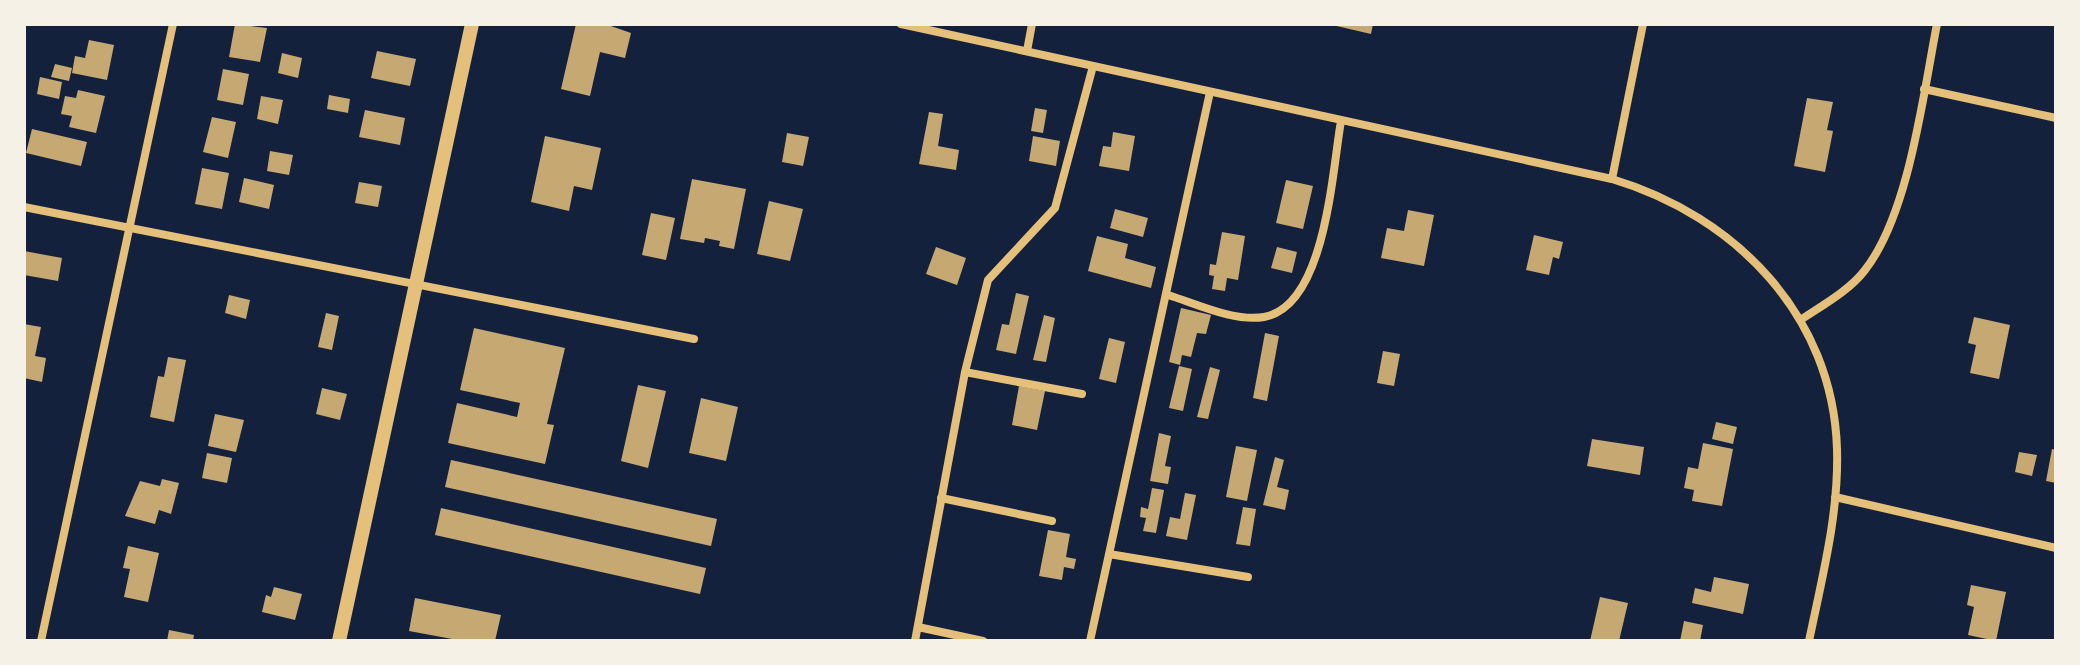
<svg xmlns="http://www.w3.org/2000/svg" width="2080" height="665" viewBox="0 0 2080 665" font-family="Figtree,sans-serif">
	<style>
		.building { fill: #c6a872 }
		.lines { fill: none; stroke-linecap: round; stroke-linejoin: round }
		.minor { stroke: #e5c07b; stroke-width: 8 }
		.tertiary { stroke: #e5c07b; stroke-width: 14 }
	</style>
	<rect width="100%" height="100%" fill="#14213d"/>
	<path class="building" d="M235 24 267 28 260 62 229 57Z
		M576 24H605L631 33 625 58 600 52 590 96 561 89Z
		M1328 24H1373L1371 34Z
		M89 40 114 45 107 80 72 73 75 56 85 58Z
		M377 51 416 59 410 86 371 78Z
		M282 53 302 58 298 78 278 73Z
		M55 64 72 68 69 81 51 77Z
		M223 69 249 74 243 105 217 100Z
		M40 77 62 82 59 99 37 94Z
		M78 90 105 96 96 133 69 127 72 116 61 114 65 96 76 98Z
		M329 95 350 99 348 113 327 109Z
		M261 96 283 100 278 124 257 119Z
		M1807 98 1833 102 1827 130 1833 131 1825 172 1794 166Z
		M1035 108 1047 110 1043 133 1031 131Z
		M365 110 405 118 400 145 359 137Z
		M929 112 943 114 938 146 959 150 956 170 919 164Z
		M212 117 236 122 228 158 203 152Z
		M32 129 87 142 81 166 26 153Z
		M1113 132 1135 136 1129 171 1099 166 1103 146 1111 147Z
		M787 133 809 137 803 166 782 162Z
		M545 136 601 148 592 190 574 186 569 211 531 202Z
		M1033 136 1060 141 1056 166 1029 161Z
		M270 151 293 155 289 175 267 171Z
		M202 168 229 173 222 209 195 204Z
		M244 178 274 185 269 209 239 202Z
		M692 179 746 189 734 249 719 246 720 241 705 238 704 243 680 239Z
		M1286 180 1313 186 1303 229 1276 223Z
		M359 182 382 186 378 207 355 203Z
		M769 201 803 209 790 261 757 254Z
		M1115 209 1148 218 1143 237 1110 228Z
		M1408 210 1434 215 1424 266 1381 258 1387 228 1404 231Z
		M651 213 675 218 666 260 642 255Z
		M1222 232 1245 236 1238 280 1227 278 1225 291 1212 289 1214 276 1209 275 1210 264 1216 265Z
		M1534 235 1563 242 1559 259 1553 257 1549 275 1526 270Z
		M1097 236 1128 244 1125 258 1156 267 1151 288 1088 271Z
		M936 247 966 258 957 285 926 274Z
		M1277 247 1297 252 1292 273 1271 268Z
		M24 251 62 258 58 281 24 275Z
		M1016 293 1029 296 1016 354 996 350 1002 324 1009 325Z
		M229 295 250 300 246 319 225 313Z
		M1181 308 1211 315 1206 334 1197 333 1191 357 1182 355 1180 365 1169 362Z
		M326 313 339 316 332 350 318 347Z
		M1044 315 1055 318 1046 362 1033 360Z
		M1974 317 2010 325 1999 379 1970 373 1976 345 1968 343Z
		M24 324 41 327 35 356 46 358 42 382 24 378Z
		M474 328 565 348 547 424 554 425 545 464 448 443 457 403 517 417 520 403 460 390Z
		M1265 333 1279 336 1267 401 1253 398Z
		M1109 338 1125 342 1116 383 1099 379Z
		M1383 351 1400 354 1394 386 1377 383Z
		M168 357 186 360 174 422 150 417 158 376 164 377Z
		M1179 366 1192 369 1183 411 1169 408Z
		M1210 367 1220 370 1208 419 1197 417Z
		M638 385 666 391 648 468 621 461Z
		M1019 386 1045 391 1037 430 1012 425Z
		M322 388 347 394 340 420 316 414Z
		M701 398 738 407 726 461 689 453Z
		M215 414 244 420 236 452 208 446Z
		M1716 422 1737 427 1733 444 1712 439Z
		M1159 433 1171 436 1165 466 1171 467 1168 484 1150 481Z
		M1592 439 1644 447 1640 475 1587 466Z
		M1703 443 1733 449 1722 506 1692 501 1694 490 1684 488 1688 467 1698 469Z
		M1236 446 1257 450 1247 501 1226 497Z
		M2052 449 2056 450V483L2046 481Z
		M2019 452 2037 455 2032 476 2015 472Z
		M207 453 232 458 227 483 202 478Z
		M1275 457 1284 460 1277 487 1289 490 1285 510 1263 505Z
		M451 460 717 519 711 546 445 487Z
		M162 479 179 483 171 514 159 510 155 524 125 516 140 481 160 486Z
		M1152 488 1164 490 1156 533 1143 531 1146 518 1140 517 1141 507 1148 509Z
		M1185 493 1196 495 1187 540 1166 536 1170 517 1180 519Z
		M1243 507 1256 509 1250 546 1236 544Z
		M441 508 706 568 700 594 435 535Z
		M1048 530 1070 534 1066 557 1076 559 1074 569 1064 567 1062 580 1039 576Z
		M128 546 159 553 148 602 124 597 130 569 123 568Z
		M1714 577 1749 584 1743 614 1692 603 1695 588 1711 592Z
		M1971 585 2006 592 1996 641 1968 635 1974 607 1967 605Z
		M274 587 302 594 295 620 262 612 266 595 271 597Z
		M1600 597 1628 603 1619 641H1590Z
		M415 598 501 615 495 641H463L409 631Z
		M1684 621 1703 625 1700 641H1680Z
		M169 630 194 635 193 641H167Z"/>
	<g class="lines">
		<path class="minor" d="M901 24 1612 179C1735 216 1833 315 1837 449 1839 514 1822 578 1809 641
			M1027 51 1032 24
			M1924 89 2056 118
			M1612 179 1643 24
			M24 207 694 339
			M1168 295C1197 304 1234 322 1264 317 1326 306 1332 171 1341 121
			M1802 319C1823 305 1850 290 1865 270 1909 214 1923 95 1937 24
			M965 372 1082 394
			M1835 497 2056 548
			M941 498 1052 521
			M1109 554 1248 577
			M918 627 983 641
			M41 641 173 24
			M915 641 965 372 988 280 1055 208 1093 66
			M1090 641 1210 92"/>
		<path class="tertiary" d="M339 641 472 24"/>
	</g>
	<rect width="2080" height="665" fill="none" stroke="#f6f1e7" stroke-width="52"/>
</svg>
